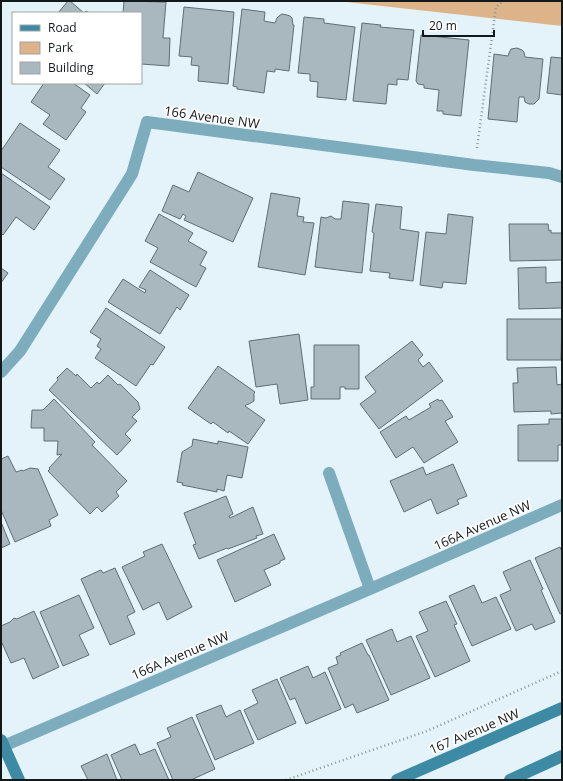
<svg xmlns="http://www.w3.org/2000/svg" width="563" height="781" viewBox="0 0 563 781" font-family="'Open Sans',sans-serif">
	<style>
		.green { fill: #ddb489 }
		.building { fill: #a9b8be; stroke: #606e73 }
		.lines { fill: none; stroke-linecap: round; stroke-linejoin: round }
		.path { stroke: #899599; stroke-width: 2.5; stroke-dasharray: 1 3; stroke-linecap: butt }
		.street { stroke: #7dacbd; stroke-width: 12 }
		.secondary { stroke: #3d8aa4; stroke-width: 12 }
		.labels { text-anchor: middle; dominant-baseline: central; stroke-width: 3.5; stroke-linejoin: round; paint-order: stroke }
		.street-label { font-size: 13px; fill: #13191b; stroke: #fff }
	</style>
	<rect width="100%" height="100%" fill="#e3f3f9"/>
	<path class="green" d="M337 1H562V26Z"/>
	<path class="building" d="M68 1H70L84 13 86 11 89 13H58Z
		M124 1 166 2 163 38H170L169 66 141 64V13H123Z
		M184 7 234 12 228 84 198 81 199 66 191 65 192 57 179 56Z
		M242 9 265 12 264 21 275 23 277 18 279 16 282 14 287 15 290 16 292 18 293 25H294L289 71 275 69V72L267 71 264 93 237 89V87L233 86Z
		M304 17 324 19V23L355 27 346 100 317 97 318 82 310 81V74L298 73Z
		M362 23 381 25 380 27 414 30 408 80 397 79V85L388 84 386 104 353 101Z
		M421 35 469 40 461 116 443 114V111H437L439 90 424 88V85L418 84 416 81Z
		M517 48 522 50 524 52 525 57 543 59 539 99 534 104H529L525 102 524 97H519L517 122 488 119 494 54 508 56 509 53 511 49Z
		M551 57 562 58V95L547 93Z
		M44 83H73L90 95 81 108 86 112 66 140 43 124 50 115 31 102Z
		M84 83H105L97 94Z
		M20 123 60 150 48 167 65 179 50 200 1 167V151Z
		M198 172 253 198 233 242 184 220 186 216 183 214 180 219 162 211 173 185 189 192Z
		M1 173 50 207 34 230 16 217 3 235 1 233Z
		M271 193 300 198 297 216 304 217 303 222 314 223 305 275 258 267Z
		M343 201 369 204 362 273 315 267 321 217 326 218 331 216 335 219H341Z
		M376 204 402 207 400 229 419 232 413 281 389 278 390 273 370 271 374 233 372 232Z
		M159 214 193 233 188 241 207 252 200 265 206 268 196 287 150 262 158 248 145 241Z
		M448 214 473 217 466 284 443 282 442 288 420 285 426 232 446 234Z
		M509 224H548L549 231 551 230V233H562V260L510 261Z
		M546 267V283L562 282V308L519 309 518 268Z
		M1 268 8 273 1 283Z
		M150 270 189 295 180 310 177 307 160 334 108 302 123 279 145 293 146 290 139 287Z
		M106 308 165 347 153 365 151 364 136 386 95 358 101 349 97 346 101 339 90 332Z
		M507 319H562L561 360H507Z
		M299 334 308 400 280 404 277 384 256 387 249 341Z
		M412 341 423 355 418 360 423 367 429 362 443 381 379 429 360 404 376 392 365 377Z
		M314 345H359V389H345V387H340V399H311V387H314Z
		M218 366 255 392 254 393V401L249 404 246 405 245 406 265 420 248 444 229 431 228 433 213 422 211 424 188 408Z
		M556 367 557 385 562 384V413L551 414V411L514 412 513 383H518L517 368Z
		M67 368 76 376 77 374 91 388 97 382 99 384 108 375 118 385 120 384 138 402 140 409 132 417 137 421 125 434 131 440 117 455 49 390 58 380 57 378Z
		M54 399 95 442 92 445 127 481 116 492 119 496 102 512 97 507 90 514 48 471 50 469 49 468 62 454 57 455 58 441H44V428H31L32 410H43Z
		M438 399 439 401 442 400 453 417 445 421 458 442 424 463 413 447 396 458 380 432 406 416 409 420 431 407 429 404Z
		M549 419H562V445H558V461H518V425L549 424Z
		M193 439 218 444V441L248 447 242 478 227 475 224 491 217 489V492L182 485 183 483 177 482 182 452 192 446Z
		M8 456 16 472 22 470 23 471 30 468 38 469 58 515 49 520 51 526 15 542 1 510V459Z
		M453 464 467 496 457 500 459 504 437 514 431 499 404 512 390 481 423 467 426 475Z
		M226 496 233 514 229 516 230 518 253 507 263 534 256 536 257 538 228 549 227 548 199 559 193 545 196 544 184 513Z
		M1 522 10 544 1 548Z
		M274 534 285 559 280 561V563L264 570 271 585 235 602 217 560Z
		M162 544 192 607 167 620 159 602 143 610 122 567 145 556 143 552Z
		M560 547 561 550 562 549V613L560 614 535 558Z
		M530 560 543 589 541 590 555 622 535 630 532 624 516 631 500 595 511 590 503 572Z
		M115 568 135 612 127 616 135 634 110 645 81 579 101 570 103 573Z
		M474 585 482 603 496 597 511 629 472 646 449 596Z
		M79 595 94 628 79 635 89 655 63 666 40 612Z
		M446 601 457 624 454 625 470 661 435 677 416 636 428 631 419 612Z
		M34 611 59 667 33 679 24 658 11 663 1 641V626L10 622 14 618 17 619Z
		M392 629 397 642 411 636 430 678 391 695 366 640Z
		M362 643 368 655H369L389 700 357 713 353 704 345 708 328 668 338 664 336 657 341 655 340 653Z
		M308 666 313 678 325 672 341 709 306 724 295 698 290 700 280 678Z
		M277 679 296 723 258 740 244 710 258 703 252 690Z
		M221 705 226 717 240 710 254 743 215 760 196 715Z
		M192 717 215 769 191 780H173L157 743 171 737 167 728Z
		M135 744 140 755 155 749 169 780H122L111 755Z
		M107 754 117 780H88L81 766Z"/>
	<g class="lines">
		<path class="path" d="M477 148 496 7 503 1
			M286 780 427 731 562 671"/>
		<path class="street" d="M1 372 20 351 132 174 147 122 474 165 549 173 562 177
			M329 473 370 589
			M1 747 370 589 562 505"/>
		<path class="secondary" d="M1 740 19 780
			M397 780 562 708
			M510 780 562 756"/>
	</g>
	<g class="labels">
		<g class="street-label">
			<text transform="translate(212 117) rotate(8)">166 Avenue NW</text>
			<text transform="translate(482 525) rotate(-24)">166A Avenue NW</text>
			<text transform="translate(180 655) rotate(-23)">166A Avenue NW</text>
			<text transform="translate(474 731) rotate(-23)">167 Avenue NW</text>
		</g>
	</g>
	<rect width="563" height="781" fill="none" stroke="#13191b" stroke-width="4"/>
	<rect x="12" y="12" width="130" height="72" fill="#ffffff" stroke="#a1a3a4"/>
	<rect x="20" y="25" width="20" height="6" fill="#3d8aa4" stroke="#a1a3a4"/>
	<text x="48" y="32" font-size="12" fill="#13191b">Road</text>
	<rect x="20" y="42" width="20" height="12" fill="#ddb489" stroke="#a1a3a4"/>
	<text x="48" y="52" font-size="12" fill="#13191b">Park</text>
	<rect x="20" y="62" width="20" height="12" fill="#a9b8be" stroke="#a1a3a4"/>
	<text x="48" y="72" font-size="12" fill="#13191b">Building</text>
	<path d="M423 30v6h71v-6" fill="none" stroke="#13191b" stroke-width="2"/>
	<text x="429" y="30" font-size="12" fill="#13191b" stroke="#ffffff" stroke-width="3" paint-order="stroke">20 m</text>
</svg>
